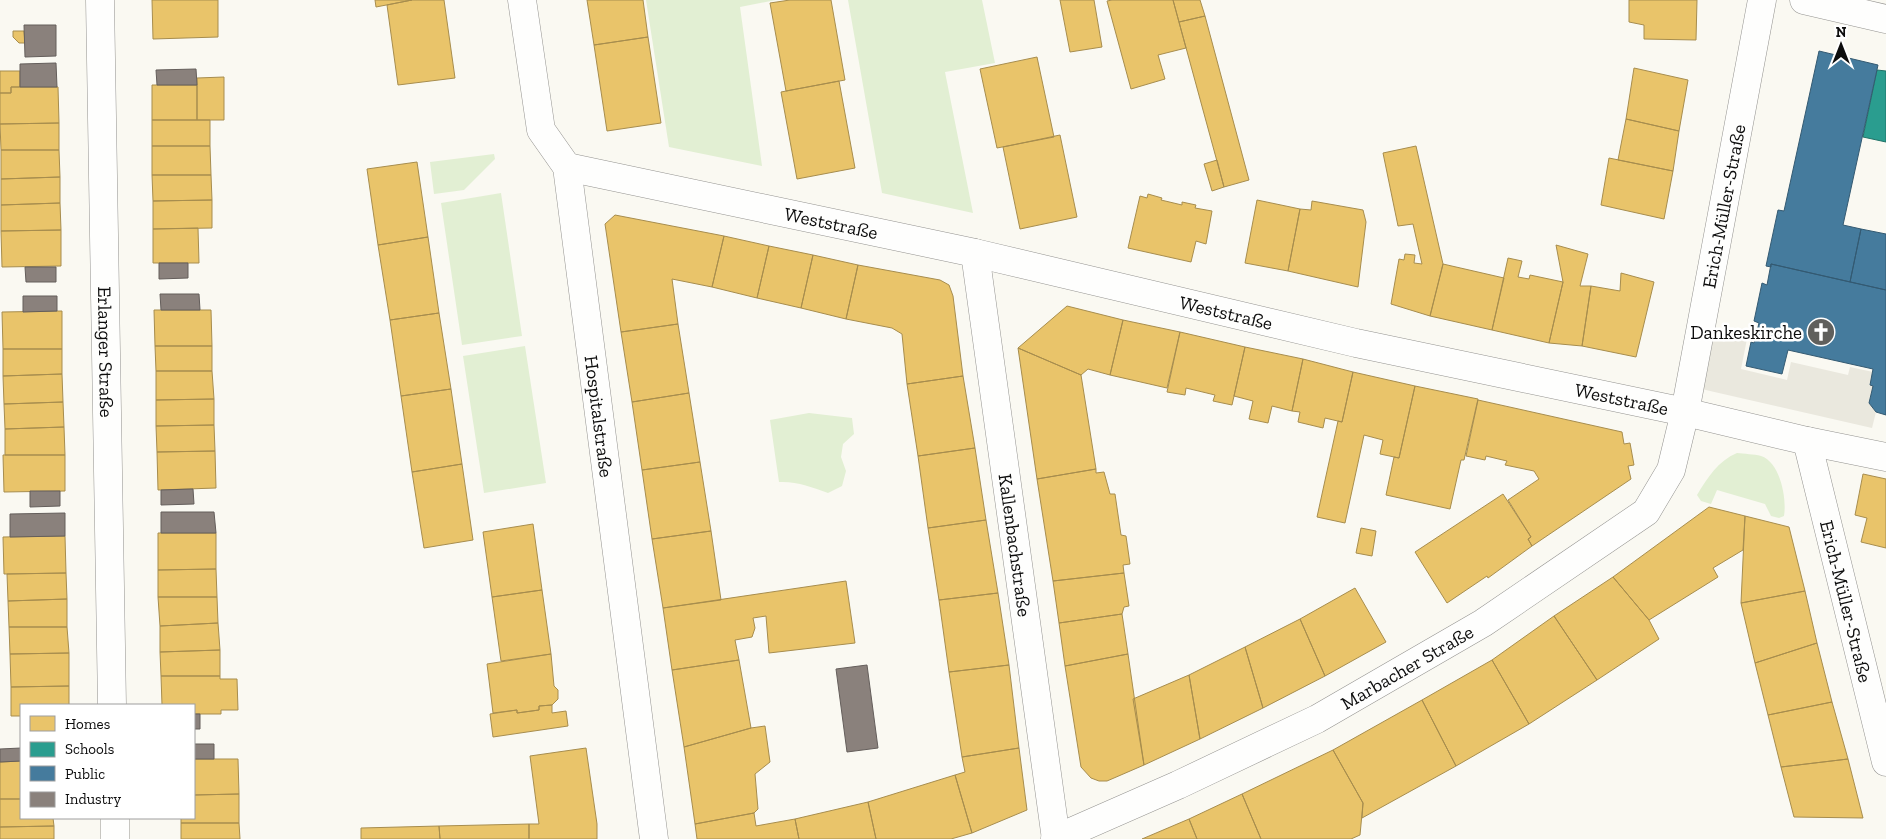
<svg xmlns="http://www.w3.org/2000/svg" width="1886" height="839" viewBox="0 0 1886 839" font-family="'Zilla Slab',serif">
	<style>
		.green { fill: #e2efd3 }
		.plaza { fill: #eae8de }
		.homes { fill: #e9c46a; stroke: #a78d4e }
		.schools { fill: #2a9d8f; stroke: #217268 }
		.public { fill: #457b9d; stroke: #345a72 }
		.industry { fill: #8a817c; stroke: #645e5b }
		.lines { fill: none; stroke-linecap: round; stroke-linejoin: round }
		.minor-casing { stroke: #949390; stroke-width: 29 }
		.minor { stroke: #fefefd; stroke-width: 28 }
		.labels { text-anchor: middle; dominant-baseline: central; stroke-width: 5; stroke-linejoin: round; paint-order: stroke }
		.street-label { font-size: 19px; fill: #0d0d0d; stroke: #fff }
		.poi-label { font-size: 19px; fill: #0d0d0d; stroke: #fff; text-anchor: end }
	</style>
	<rect width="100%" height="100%" fill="#faf9f2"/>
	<path class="green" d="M646 0H776L740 7 762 166 669 147Z
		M848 0H982L995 63 945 72 973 213 882 193Z
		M494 154 495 159 464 190 434 194 430 162Z
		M501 193 522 336 462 345 441 203Z
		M525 346 546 483 484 493 463 356Z
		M809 413 852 418 854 434 843 444 841 457 846 471 842 486 828 493C812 487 796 481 779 482L770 420Z
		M1737 453C1744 454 1754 454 1761 456 1780 462 1787 498 1784 516L1779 518 1771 516 1765 504 1717 490 1711 504 1701 501 1697 495C1708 477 1718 461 1737 453Z"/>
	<path class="plaza" d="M1709 331 1747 339 1741 369 1787 380 1791 362 1848 375 1850 367 1873 372 1870 385 1873 386 1869 403 1876 412 1872 428 1697 388Z"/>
	<path class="homes" d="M152 0H218V37L153 39Z
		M375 0H412L376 7Z
		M412 0H444L455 78 398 85 387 5Z
		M587 0H643L648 37 594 45Z
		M790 0H831L845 80 786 91 770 3Z
		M1060 0H1094L1102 47 1070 52Z
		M1112 0H1173L1186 48 1158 55 1165 79 1131 89 1107 1Z
		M1173 0H1200L1205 16 1179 22Z
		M1629 0H1697L1696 40 1644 39V25L1629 22Z
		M1205 16 1249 180 1224 187 1179 22Z
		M13 31H24L25 43H19L13 37Z
		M648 37 661 123 607 131 594 45Z
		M1037 57 1054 137 997 148 980 69Z
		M1634 68 1688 80 1679 131 1626 119Z
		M0 71H20V87H11V93H0Z
		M224 77V120H197V78Z
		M839 81 855 168 797 179 781 92Z
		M152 85H197V120H152Z
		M11 87H58L59 123 0 124V93H11Z
		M1626 119 1679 131 1673 171 1618 160Z
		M152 120H210V146H152Z
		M59 123V150H1L0 124Z
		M1060 135 1077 217 1020 229 1003 147Z
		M152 146H210L211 175H152Z
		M1416 146 1443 264 1430 316 1391 304 1399 259 1404 260 1405 254 1415 255 1414 263 1422 264 1413 224 1398 226 1383 153Z
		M1 150H59L60 177 1 179Z
		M1609 158 1673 171 1664 219 1601 205Z
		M1217 160 1224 187 1212 191 1204 164Z
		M417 162 428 237 378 245 367 169Z
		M152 175H211L212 200 153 201Z
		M60 177V203L1 205V179Z
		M1148 194 1162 198 1161 200 1182 205V202L1196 205 1195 208 1212 211 1206 244 1196 241 1191 262 1128 248 1140 196 1147 198Z
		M212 200V228L153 229V201Z
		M1257 200 1300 209 1288 271 1245 263Z
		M1312 201 1363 210 1366 222 1358 287 1288 271 1300 209 1311 210Z
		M60 203 61 230 1 231V205Z
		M615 215 724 236 712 287 672 279 678 324 621 332 605 224Z
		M198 228 199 263H153V229Z
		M61 230V266L2 267 1 231Z
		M724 236 769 246 757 298 712 287Z
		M428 237 439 313 390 320 378 245Z
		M1556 245 1588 254 1580 286H1591L1582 346 1549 343 1563 282Z
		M769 246 813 255 801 308 757 298Z
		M813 255 858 265 846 319 801 308Z
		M1508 258 1522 261 1518 277 1529 279 1530 275 1563 282 1549 343 1492 330Z
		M1443 264 1504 278 1492 330 1430 316Z
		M858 265 940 280 949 285 953 296 963 376 907 384 902 334 892 328 846 319Z
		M1621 273 1654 282 1636 357 1582 346 1591 286 1620 291Z
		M1067 306 1123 320 1110 375 1088 369 1081 375 1018 348Z
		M154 310H211L212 346H155Z
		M62 311V349H3L2 312Z
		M439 313 451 389 401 396 390 320Z
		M1123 320 1180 332 1167 388 1110 375Z
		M678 324 689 393 632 402 621 332Z
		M1180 332 1245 347 1232 405 1213 401 1215 395 1186 388 1185 395 1167 392Z
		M155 346H212V371H156Z
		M1245 347 1303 359 1292 411 1272 406 1268 423 1249 419 1253 401 1234 396Z
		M1018 348 1081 375 1096 469 1037 479Z
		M3 349H62V374L3 376Z
		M1303 359 1353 372 1342 422 1325 418 1323 428 1298 422 1300 412 1292 411Z
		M156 371H212L214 399 156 400Z
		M1353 372 1415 386 1399 458 1380 454 1383 440 1364 435 1345 523 1317 517 1338 421 1342 422Z
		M62 374 63 402 4 404 3 376Z
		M963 376 975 448 918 456 907 384Z
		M1415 386 1478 399 1464 460H1461L1450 509 1386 495 1394 457 1399 458Z
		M451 389 462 464 412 472 401 396Z
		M689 393 700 462 642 470 632 402Z
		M214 399V425L156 426V400Z
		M1478 400 1622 432 1624 444 1630 443 1634 465 1628 466 1631 479 1532 546 1528 539 1531 537 1508 500 1539 479 1534 471 1505 465 1507 461 1486 456 1485 460 1466 456Z
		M63 402 64 427 5 429 4 404Z
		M214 425 215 451 157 452 156 426Z
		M64 427 65 455H5V429Z
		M975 448 986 520 928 528 918 456Z
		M215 451 216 488 158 490 157 452Z
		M3 455H65V491L4 492Z
		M700 462 711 531 652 539 642 470Z
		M462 464 473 540 424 548 412 472Z
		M1096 469V473L1104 472 1110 494H1115L1121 535 1126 536 1130 564 1123 565 1124 573 1053 581 1037 479Z
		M1863 474 1886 479V548L1861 542 1867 518 1855 515Z
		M1503 494 1531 537 1528 539 1532 546 1488 578 1487 576 1447 603 1415 552Z
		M1709 507 1745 516 1743 550 1713 568 1718 577 1649 620 1613 577Z
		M1745 516 1789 527 1805 591 1741 603Z
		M986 520 998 593 939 600 928 528Z
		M533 524 542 590 492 597 483 532Z
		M1361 528 1376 531 1372 556 1356 553Z
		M711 531 721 600 663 608 652 539Z
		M158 533H216V569L158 570Z
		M65 536 66 573 4 574 3 537Z
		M216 569 217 597H158V570Z
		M66 573 67 599 8 601 7 574Z
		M1124 573 1129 606 1124 607 1122 614 1059 623 1053 581Z
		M1613 577 1649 620 1659 639 1597 680 1554 616Z
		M846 581 855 643 769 653 766 616 753 618 755 628 752 637 735 640 739 660 672 670 663 608Z
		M1355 588 1386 642 1325 676 1300 619Z
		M542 590 551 654 501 661 492 597Z
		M1805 591 1817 643 1755 663 1741 603Z
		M998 593 1009 665 949 672 939 600Z
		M158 597H217L218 623 160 626Z
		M67 599V627H9L8 601Z
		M1122 614 1128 654 1065 666 1059 623Z
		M1554 616 1597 680 1529 724 1492 660Z
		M1300 619 1325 676 1263 708 1245 647Z
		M218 623 220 650 160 652V626Z
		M9 627H67L69 653 10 654Z
		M1817 643 1832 702 1768 715 1755 663Z
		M1245 647 1263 708 1200 739 1189 675Z
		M220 650V676H161L160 652Z
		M69 653V686L11 687 10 654Z
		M551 654 554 686 558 690V699L552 705 539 706V710L517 713V710L493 713 487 664Z
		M1128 654 1144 765 1107 781H1099L1091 778 1081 767 1065 666Z
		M739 660 751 728 684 747 672 670Z
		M1492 660 1529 724 1456 766 1422 700Z
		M1009 665 1019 748 962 757 949 672Z
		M1189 675 1200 739 1144 765 1133 699Z
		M161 676H220V679H237L238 710H221V714H194V705H162Z
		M69 686V705H21V716H11V687Z
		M1422 700 1456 766 1362 818 1363 803 1333 750Z
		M1832 702 1848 759 1781 767 1768 715Z
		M552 705V713L566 711 568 726 493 737 490 714 517 710V713L539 710V706Z
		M765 726 770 762 755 774 758 809 754 813 695 824 684 747 751 728Z
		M586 748 597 824V839H529V824H539L530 756Z
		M1019 748 1027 810 972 833 955 775 965 772 962 757Z
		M1333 750 1363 803 1360 835 1351 839H1261L1242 794Z
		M194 759H238L239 794 194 795Z
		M1848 759 1863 818 1794 817 1781 767Z
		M21 761V799H0V762Z
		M955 775 972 833 951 839H876L868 802Z
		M239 794V823H181V818H194V795Z
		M1242 794 1261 839H1197L1189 819Z
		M0 799H21V818H53L54 826 0 827Z
		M868 802 876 839H799L795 819Z
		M754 813 756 826 795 819 799 839H697L695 824Z
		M1189 819 1197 839H1142Z
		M181 823H239L240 839H181Z
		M529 824V839H440L439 826Z
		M54 826V839H0V827Z
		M439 826 440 839H361V828Z"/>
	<path class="schools" d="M1877 70 1886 71V142L1863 137Z"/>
	<path class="public" d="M1819 51 1878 65 1843 225 1861 229 1850 282 1771 264V267L1766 266 1778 210 1784 211Z
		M1861 229 1886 234V290L1850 282Z
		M1771 264 1886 290V415L1876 412 1869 403 1873 386 1870 385 1873 369 1788 350 1782 374 1746 366 1751 342 1754 343 1759 323 1754 321 1762 283 1767 285Z"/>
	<path class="industry" d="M24 25H56V56L25 57Z
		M56 63 57 87H20V64Z
		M196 69 197 85H157L156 70Z
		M159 263H188V278L159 279Z
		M25 267H56V282H26Z
		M160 294H199L200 310H161Z
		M23 296H57V311L23 312Z
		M193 489 194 504 161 505V490Z
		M30 491H60V506L30 507Z
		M161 512H214L216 533H161Z
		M65 513V536L10 537V514Z
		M867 665 878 748 847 752 836 669Z
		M194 714H200V729H194Z
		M194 744H214V759H194Z
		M21 748V761L0 762V749Z"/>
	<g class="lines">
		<defs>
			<g id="minor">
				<path id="s1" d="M100 0 112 705"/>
				<path id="s2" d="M522 0 541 130 567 167 654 839"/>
				<path d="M1804 0 1886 19"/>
				<path id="s3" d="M567 167 975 253 1356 343 1685 412 1807 441 1886 457"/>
				<path id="s4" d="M975 253 1056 839"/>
				<path id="s5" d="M1807 441 1886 762"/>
				<path d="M115 818V839"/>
				<path id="s6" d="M1055 839 1178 785 1317 719 1483 623 1646 512 1671 470 1685 412 1762 0"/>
			</g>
		</defs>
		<use href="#minor" class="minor-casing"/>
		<use href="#minor" class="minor"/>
	</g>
	<defs>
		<symbol id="church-disc" viewBox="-11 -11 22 22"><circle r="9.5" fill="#60605d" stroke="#fff"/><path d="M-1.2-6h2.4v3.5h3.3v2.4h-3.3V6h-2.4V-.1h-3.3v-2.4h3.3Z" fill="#fff"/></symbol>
	</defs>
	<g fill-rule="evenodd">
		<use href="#church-disc" x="1805" y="316" width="32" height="32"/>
	</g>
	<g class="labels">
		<g class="street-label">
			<text stroke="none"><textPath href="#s6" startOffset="995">Erich-Müller-Straße</textPath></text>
			<text stroke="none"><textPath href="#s3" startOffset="270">Weststraße</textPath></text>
			<text stroke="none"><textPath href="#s3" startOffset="675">Weststraße</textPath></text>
			<text stroke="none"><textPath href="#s1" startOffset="352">Erlanger Straße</textPath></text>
			<text stroke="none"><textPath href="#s3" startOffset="1080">Weststraße</textPath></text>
			<text stroke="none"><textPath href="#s2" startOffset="428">Hospitalstraße</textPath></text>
			<text stroke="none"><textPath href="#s4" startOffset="295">Kallenbachstraße</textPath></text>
			<text stroke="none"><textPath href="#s5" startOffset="165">Erich-Müller-Straße</textPath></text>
			<text stroke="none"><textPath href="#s6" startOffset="392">Marbacher Straße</textPath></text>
		</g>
		<g class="poi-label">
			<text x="1802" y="332">Dankeskirche</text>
		</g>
	</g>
	<rect x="20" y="704" width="175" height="115" fill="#ffffff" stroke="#9e9e9e"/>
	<rect x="30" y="716" width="25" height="15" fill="#e9c46a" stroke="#9e9e9e"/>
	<text x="65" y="729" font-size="15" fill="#0d0d0d">Homes</text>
	<rect x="30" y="742" width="25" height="15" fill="#2a9d8f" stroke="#9e9e9e"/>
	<text x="65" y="754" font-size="15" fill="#0d0d0d">Schools</text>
	<rect x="30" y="766" width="25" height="15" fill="#457b9d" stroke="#9e9e9e"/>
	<text x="65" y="779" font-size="15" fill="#0d0d0d">Public</text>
	<rect x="30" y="792" width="25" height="15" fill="#8a817c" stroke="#9e9e9e"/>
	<text x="65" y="804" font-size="15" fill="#0d0d0d">Industry</text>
	<g transform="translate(1841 45)" stroke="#ffffff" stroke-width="4" paint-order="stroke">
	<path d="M0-4L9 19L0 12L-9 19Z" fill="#0d0d0d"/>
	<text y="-8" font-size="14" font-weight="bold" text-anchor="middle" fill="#0d0d0d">N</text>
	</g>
</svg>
